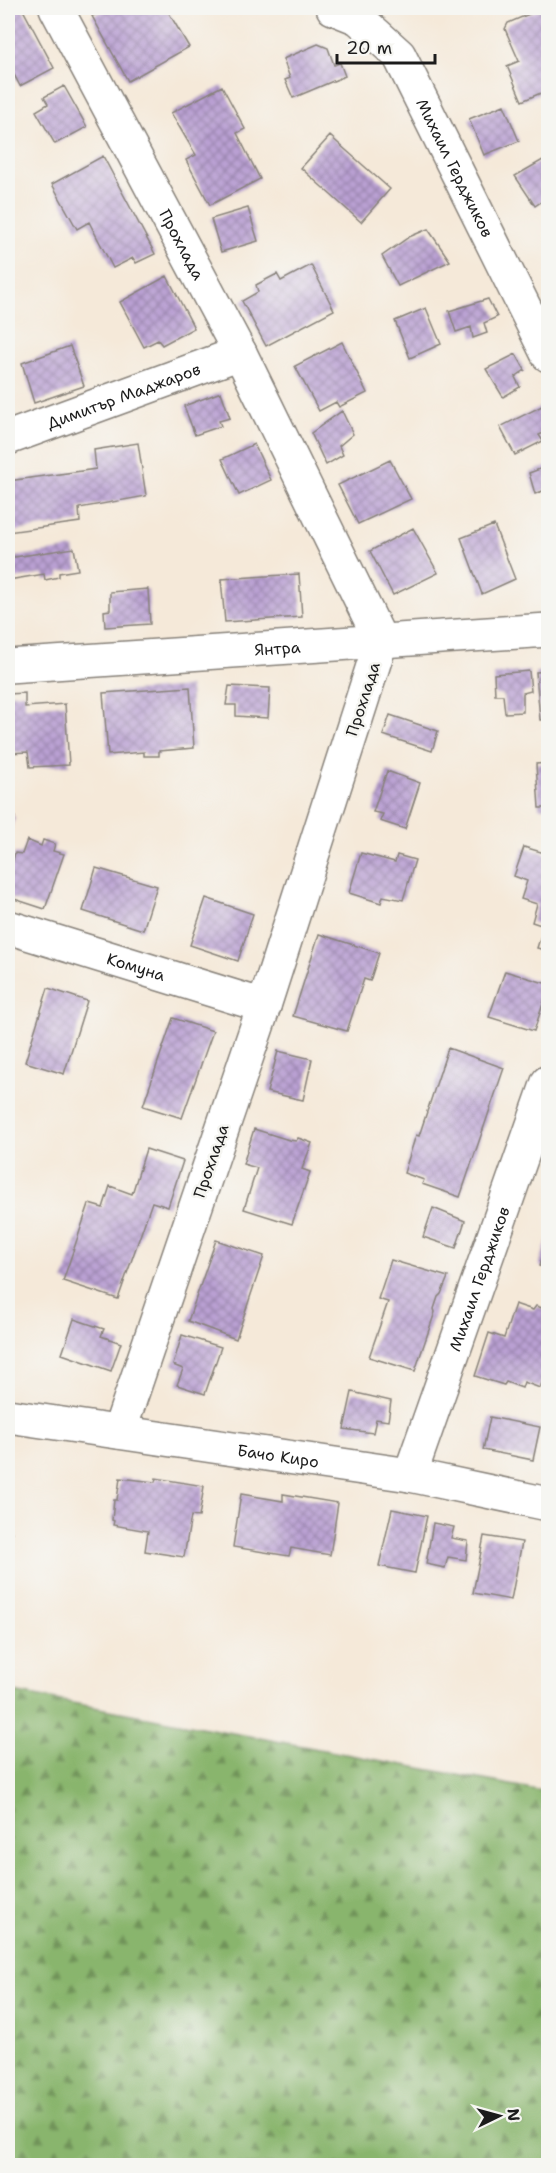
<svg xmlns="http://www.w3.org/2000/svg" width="556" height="2173" viewBox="0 0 556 2173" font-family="'Shantell Sans',sans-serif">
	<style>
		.forest { fill: url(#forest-firs); stroke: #526844; stroke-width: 1.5 }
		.building { fill: url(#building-cross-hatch) }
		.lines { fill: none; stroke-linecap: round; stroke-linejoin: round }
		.minor-casing { stroke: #88827a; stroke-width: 36 }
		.minor { stroke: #fff; stroke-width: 33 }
		.labels { text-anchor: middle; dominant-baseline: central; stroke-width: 5; stroke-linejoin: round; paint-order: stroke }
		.street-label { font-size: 16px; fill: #1c1c1c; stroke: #f6f6f2 }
	</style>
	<defs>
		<pattern id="forest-firs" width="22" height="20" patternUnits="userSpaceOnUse" patternTransform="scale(1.5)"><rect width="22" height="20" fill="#89b56d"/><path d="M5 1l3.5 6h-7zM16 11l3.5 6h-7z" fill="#6f9259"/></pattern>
		<pattern id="building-cross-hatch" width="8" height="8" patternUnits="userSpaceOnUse" patternTransform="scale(1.5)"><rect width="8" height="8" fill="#baa0d3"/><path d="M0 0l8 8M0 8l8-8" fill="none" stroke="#9682aa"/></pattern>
	</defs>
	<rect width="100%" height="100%" fill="#f6f6f2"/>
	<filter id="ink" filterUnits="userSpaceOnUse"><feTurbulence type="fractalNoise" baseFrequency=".0167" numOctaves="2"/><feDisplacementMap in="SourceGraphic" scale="12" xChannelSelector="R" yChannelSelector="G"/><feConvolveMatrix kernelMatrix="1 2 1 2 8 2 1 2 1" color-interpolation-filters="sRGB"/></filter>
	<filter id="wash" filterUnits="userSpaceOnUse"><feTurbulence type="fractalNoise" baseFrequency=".008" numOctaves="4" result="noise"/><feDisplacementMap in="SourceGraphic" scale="24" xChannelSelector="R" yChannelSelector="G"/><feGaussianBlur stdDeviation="1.35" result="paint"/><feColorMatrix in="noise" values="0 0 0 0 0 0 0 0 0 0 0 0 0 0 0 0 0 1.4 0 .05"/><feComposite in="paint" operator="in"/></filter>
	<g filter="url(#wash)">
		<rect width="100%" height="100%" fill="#f5e9d9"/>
		<path class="forest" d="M8 1691 548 1792V2165H8Z"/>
		<g id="blocks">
			<path class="building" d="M8 8H22L54 68 20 86 8 63Z
				M103 8H166L189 47 128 81 92 16 103 11Z
				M543 8 548 19V90L522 101 507 66 519 61 505 29 508 23Z
				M318 44 328 48 334 65 340 63 345 76 293 98 285 80 290 78 283 59Z
				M64 86 87 127 55 144 36 111 48 104 44 97Z
				M222 86 245 129 237 133 260 179 210 205 186 160 196 155 171 113Z
				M504 105 519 141 484 155 469 119Z
				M330 136 390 189 361 222 301 168Z
				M103 156 155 254 136 263 133 258 113 268 89 222 77 229 52 184Z
				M548 157V197L535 206 515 176Z
				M248 208 258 241 221 252 211 219Z
				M428 229 450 261 398 286 382 256 409 237Z
				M311 265 334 310 266 346 242 301 258 292 256 285 277 274 281 281Z
				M167 276 194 328 162 345 158 340 144 347 120 302Z
				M488 299 497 317 484 323 487 333 473 338 471 327 456 332 449 311Z
				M426 308 441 344 410 358 395 321Z
				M342 342 367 393 339 407 336 402 319 411 295 366Z
				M70 346 84 386 34 403 22 363Z
				M516 354 525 370 515 377 520 387 503 397 486 369Z
				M221 392 230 418 219 421 221 426 195 435 184 406Z
				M546 404 548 408V431L539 435 543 441 515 455 500 427Z
				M342 411 353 434 339 446 343 455 326 465 311 433Z
				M138 443 146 496 79 508 80 522 8 532V481L96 469 94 450Z
				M254 444 271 480 239 495 222 459Z
				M390 460 411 499 358 524 338 485Z
				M548 466V489L535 494 529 473Z
				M494 525 515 579 482 594 461 538Z
				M413 528 438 573 393 595 370 551Z
				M74 548 78 570 59 573V577L45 580 44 574 8 580V558Z
				M299 574 302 617 225 622 221 579Z
				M148 589 150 624 105 627 104 611 110 610V592Z
				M529 671 531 691 523 693V712L505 713 503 695H495L494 674Z
				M548 671V720H540L536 672Z
				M229 686 270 688 268 718 236 716V705H226Z
				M190 687 194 748 159 751V756H144V752L108 755 103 693Z
				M25 693V707L65 704 69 765 30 767 28 752 8 753V694Z
				M390 715 438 731 432 751 383 735Z
				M548 763V808H539L536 764Z
				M387 771 420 783 405 829 380 821 383 814 373 812Z
				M8 814 15 817 11 829 8 828Z
				M27 840 41 846 43 840 55 844 53 851 64 854 45 909 8 897V876L15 853 22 854Z
				M524 847 548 854V951L537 948 544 926 532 922 537 904 521 899 527 881 514 876Z
				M361 853 395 862 397 855 415 860 403 900 383 896 381 903 349 893Z
				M96 868 157 886 143 930 83 911Z
				M206 898 253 914 238 961 190 945Z
				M319 934 379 953 370 981 364 979 347 1031 293 1016Z
				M505 971 548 984V989L534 1031 489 1017Z
				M48 988 87 1001 64 1074 25 1062Z
				M173 1018 213 1031 182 1118 143 1106Z
				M448 1048 504 1068 460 1197 422 1184 424 1180 404 1173 416 1135 419 1136Z
				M278 1051 312 1059 303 1100 267 1092Z
				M254 1129 289 1140 296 1141 298 1138 312 1143 302 1169 310 1172 292 1224 244 1209 257 1168 243 1164Z
				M146 1149 183 1161 168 1207 152 1202 118 1299 63 1281 89 1204 103 1208 110 1186 132 1194Z
				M433 1208 465 1221 456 1248 423 1237Z
				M548 1238V1269L539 1266Z
				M216 1240 264 1256 236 1339 188 1321Z
				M391 1260 448 1277 441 1294 438 1297 434 1309 435 1312 415 1371 369 1357 388 1302 378 1299Z
				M515 1304 533 1310 536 1306 548 1310V1355L545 1366 548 1367 540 1388 524 1382 522 1388 506 1382 504 1385 475 1376 489 1333 504 1338Z
				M74 1319 104 1329 101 1336 121 1343 111 1371 62 1354Z
				M182 1335 221 1347 205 1394 177 1385 183 1369 173 1365Z
				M352 1392 391 1401 388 1421 376 1419 373 1433 344 1429Z
				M490 1417 540 1427 533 1460 483 1450Z
				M120 1478 155 1482 156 1478 204 1486 199 1517 191 1516 184 1557 145 1551 148 1531 113 1525 114 1521 112 1520 114 1500H117Z
				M241 1494 283 1501V1494L338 1503 330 1555 291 1548 289 1556 233 1547Z
				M392 1509 427 1516 415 1573 379 1566Z
				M8 1518 12 1534 8 1535Z
				M433 1523 454 1527 451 1538 468 1541 466 1560 448 1557 445 1568 426 1564Z
				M484 1536 522 1542 511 1600 473 1593Z"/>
		</g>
	</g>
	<g filter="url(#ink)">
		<use href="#blocks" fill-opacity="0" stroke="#88827a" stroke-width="1.5"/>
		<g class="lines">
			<defs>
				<g id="minor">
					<path id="s1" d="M56 8 240 353 381 641 264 1006 119 1432"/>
					<path id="s2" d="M333 8 358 18 399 55 548 355"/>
					<path id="s3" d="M8 438 240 353"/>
					<path id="s4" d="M8 666 548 630"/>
					<path id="s5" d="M8 927 264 1006"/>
					<path id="s6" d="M8 1416 410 1475 548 1504"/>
					<path id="s7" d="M410 1475 548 1082"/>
				</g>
			</defs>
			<use href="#minor" class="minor-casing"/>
			<use href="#minor" class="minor"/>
		</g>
	</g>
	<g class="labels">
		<g class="street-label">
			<text stroke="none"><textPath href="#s2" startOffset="208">Михаил Герджиков</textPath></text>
			<text stroke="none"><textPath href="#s1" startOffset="268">Прохлада</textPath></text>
			<text stroke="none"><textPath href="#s3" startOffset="123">Димитър Маджаров</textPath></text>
			<text stroke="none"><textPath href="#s4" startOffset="270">Янтра</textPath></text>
			<text transform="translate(363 699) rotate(-72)">Прохлада</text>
			<text stroke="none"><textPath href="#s5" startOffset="134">Комуна</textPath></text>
			<text transform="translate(211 1161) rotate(-71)">Прохлада</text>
			<text stroke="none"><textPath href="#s7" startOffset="208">Михаил Герджиков</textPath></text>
			<text stroke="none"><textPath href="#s6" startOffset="273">Бачо Киро</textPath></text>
		</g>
	</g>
	<rect width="556" height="2173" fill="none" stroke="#f6f6f2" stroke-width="30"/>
	<g transform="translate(499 2116) rotate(85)" stroke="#f6f6f2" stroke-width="4.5" paint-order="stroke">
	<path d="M0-4.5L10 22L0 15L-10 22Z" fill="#1c1c1c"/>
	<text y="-9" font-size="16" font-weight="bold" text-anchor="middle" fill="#1c1c1c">N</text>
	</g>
	<path d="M337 54v9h98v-9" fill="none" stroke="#1c1c1c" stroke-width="3"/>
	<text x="346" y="54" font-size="18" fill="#1c1c1c" stroke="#f6f6f2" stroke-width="4.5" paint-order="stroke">20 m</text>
</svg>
